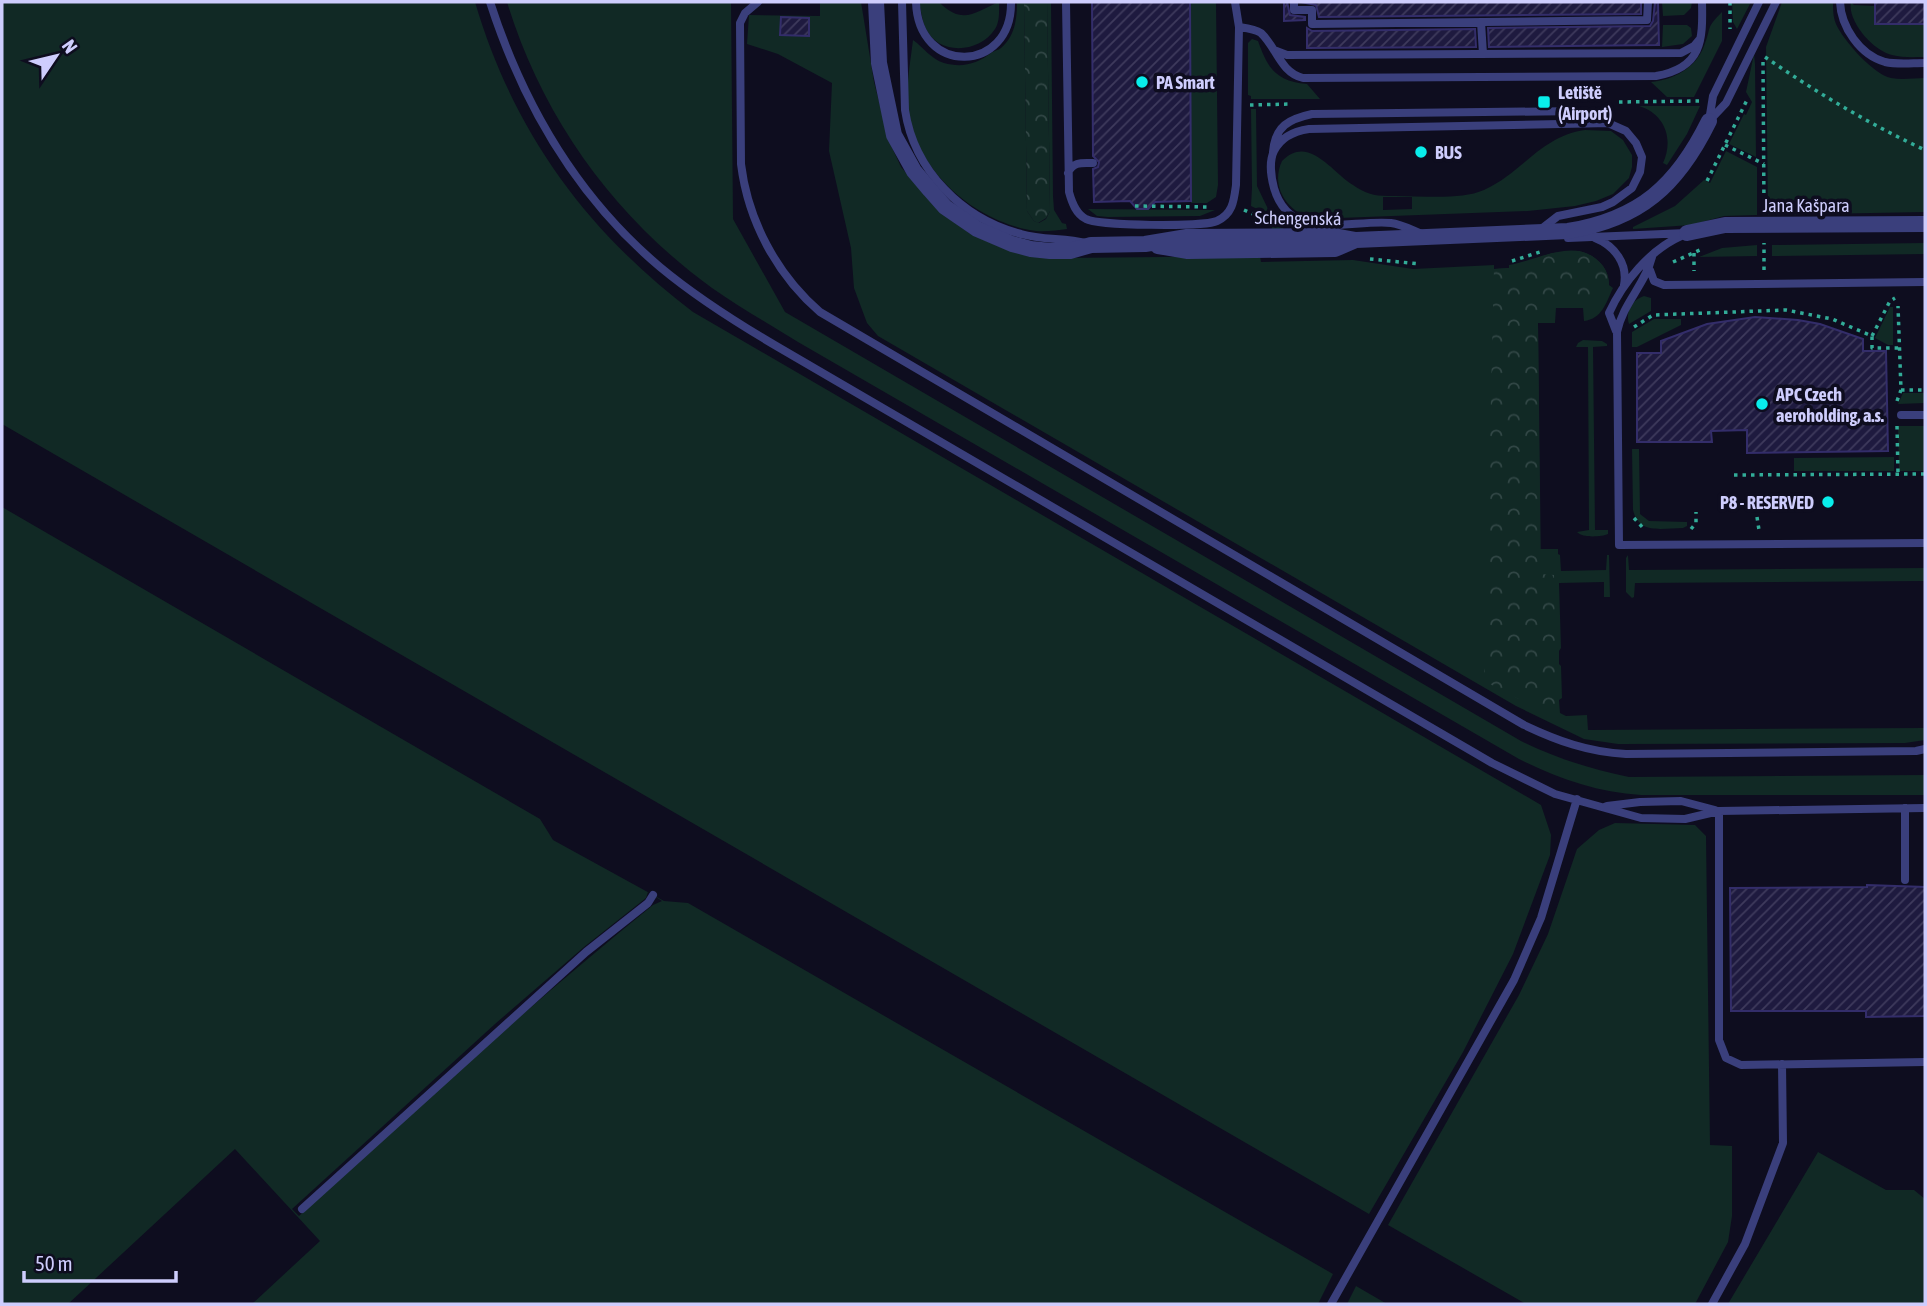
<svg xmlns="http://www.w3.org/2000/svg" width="1927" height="1306" viewBox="0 0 1927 1306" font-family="'Asap Condensed',sans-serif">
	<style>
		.green { fill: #112925; fill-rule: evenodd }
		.forest { fill: url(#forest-crowns) }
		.building { fill: url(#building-hatch); stroke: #332d6a; stroke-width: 2 }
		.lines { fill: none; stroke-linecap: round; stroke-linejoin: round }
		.path { stroke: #32ac98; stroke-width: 3.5; stroke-dasharray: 3.5 5; stroke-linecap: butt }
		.lane { stroke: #3a3f7c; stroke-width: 8 }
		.street { stroke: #3a3f7c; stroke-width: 16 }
		.poi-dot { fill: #09edeb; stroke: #0e0d1f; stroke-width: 2.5 }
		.labels { text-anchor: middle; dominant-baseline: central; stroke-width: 7; stroke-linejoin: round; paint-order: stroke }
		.poi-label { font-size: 18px; font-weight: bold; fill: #cecdfd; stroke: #0e0d1f; text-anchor: start }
		.street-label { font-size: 18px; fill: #cecdfd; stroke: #0e0d1f }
	</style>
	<defs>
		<pattern id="forest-crowns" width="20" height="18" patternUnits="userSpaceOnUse" patternTransform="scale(1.75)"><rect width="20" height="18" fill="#112925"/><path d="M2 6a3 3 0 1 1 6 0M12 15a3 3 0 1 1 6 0" fill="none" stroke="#324746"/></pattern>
		<pattern id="building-hatch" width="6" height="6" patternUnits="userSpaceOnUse" patternTransform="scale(1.75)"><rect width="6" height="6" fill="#1e1a3f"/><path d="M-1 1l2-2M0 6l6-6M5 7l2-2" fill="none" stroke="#3e3a5c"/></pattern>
	</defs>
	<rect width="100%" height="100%" fill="#0e0d1f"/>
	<path class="green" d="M2 2H475C513 131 586 231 693 312L1541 805 1551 835 1550 855 1513 954 1463 1052 1369 1214 2 424Z
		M507 2H731L733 219 785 312 1521 741C1556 758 1590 769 1629 777L1925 775V795H1641C1597 792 1559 779 1519 759L798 342C769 324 739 307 712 288 614 217 542 117 507 2Z
		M820 2H861L874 82 889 141 901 167 926 196 942 213 969 233 1000 247 1064 258 1260 256 1261 262 1353 260 1413 269 1494 265V269L1509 268V265C1536 261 1574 237 1598 261 1605 267 1609 275 1609 285L1613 288C1606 303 1602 319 1584 321L1583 308H1556L1555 323H1538L1540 549H1558V554L1560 555 1561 571 1606 570 1607 555H1609L1610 597H1604V582L1559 583 1561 648 1559 651V664L1561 666 1562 698 1559 700 1560 713 1566 716 1587 715 1588 730 1925 728V740L1905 743 1618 744 1584 739 1516 706 878 336 867 323 854 288 851 248 829 151 832 83 778 54 747 44 749 15 820 16Z
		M919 2H939C963 26 975 12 999 2 999 11 1000 21 995 29 980 53 939 56 926 29 922 21 921 10 919 2Z
		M1017 2H1024L1027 211 1034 221 1039 223 1046 219 1050 211 1047 2H1051L1053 196 1054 210 1062 223 1066 224 1067 229C1058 230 1047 232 1036 231 978 223 919 174 909 115 905 89 910 65 913 40 923 47 931 59 944 63 962 68 977 64 991 53 995 50 997 51 1001 48 1015 36 1017 19 1017 2Z
		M1190 2H1216L1218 185 1216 197 1207 203H1191Z
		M1662 2H1692L1691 8 1684 15 1663 16Z
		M1732 2H1751L1737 29 1733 22Z
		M1782 2H1833C1833 9 1833 17 1836 24 1843 40 1874 75 1891 78 1902 80 1915 78 1925 78V212L1768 215 1766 47Z
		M1851 2 1854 5 1875 6V24H1925V57C1914 57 1903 58 1892 55 1873 51 1847 21 1851 2Z
		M1722 12V41L1694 97H1667L1651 82C1673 80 1696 68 1704 46 1712 26 1705 29 1722 12Z
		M1663 25H1687L1691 28 1692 36 1683 44 1662 47Z
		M1252 39 1258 41C1268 69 1276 81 1307 84L1320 99H1251V96L1248 95V43Z
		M1754 54 1755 64 1756 157 1729 144 1744 114 1746 115 1752 102 1746 92Z
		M1639 106H1700L1687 134 1667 165 1663 163C1674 139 1665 114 1639 106Z
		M1251 109H1256L1257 186 1268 209 1283 224V229L1272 230 1270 215 1251 206 1252 188Z
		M1585 130 1611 131 1623 140 1632 155V167L1629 178 1613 194 1596 201 1575 206 1528 211 1312 219C1287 211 1270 187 1282 161 1308 134 1331 171 1353 185 1364 193 1374 196 1388 196 1416 195 1459 201 1484 190 1522 173 1541 136 1585 130ZM1412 197V209L1383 210V197Z
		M1726 151 1757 167V215L1724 216 1691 225 1633 229V227L1675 206 1704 180 1710 183Z
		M1088 209 1215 210 1200 216 1108 217 1097 216Z
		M1925 243V254L1772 256V245Z
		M1757 245V256L1699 257 1722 248Z
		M1644 296 1651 298V311L1629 324C1625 312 1632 300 1644 296Z
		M1890 307H1893V345H1888L1875 338Z
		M1654 319H1681V325L1637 347H1632V332Z
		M1583 340 1602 341 1607 344V346L1593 347 1595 530H1608V534C1601 537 1582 538 1577 532L1589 530 1588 347H1576L1578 343Z
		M1903 393H1925V403L1898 404Z
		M1925 426V471H1899L1898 426Z
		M1632 449H1639L1640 514 1649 521 1687 522V526L1683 528C1662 528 1639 535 1633 510Z
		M1894 457V471H1794V458Z
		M2 507 540 819 553 840 664 901 688 903 1333 1274 1318 1304H252L320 1241 235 1149 68 1304H2ZM648 892 662 901 653 905C531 1004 414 1109 299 1216L292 1209 495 1024 584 947 646 898Z
		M1628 555 1629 570 1925 568V581L1635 583 1634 597 1632 598 1626 592V558Z
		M1615 823 1695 825 1706 836 1710 1145 1732 1146V1216L1728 1242 1695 1304H1526L1388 1225 1519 995 1548 934 1577 849 1599 830Z
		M1818 1152 1886 1190H1914L1925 1199V1304H1728Z
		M1356 1286 1387 1304H1347Z"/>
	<path class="forest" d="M1024 2H1047L1050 211 1046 218 1038 223 1034 221 1027 211Z
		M1579 251C1596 255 1609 267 1609 285L1598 301 1583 298H1556L1538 323 1541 574 1554 575 1557 719 1484 681 1494 269 1509 268 1552 253Z"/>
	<path class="building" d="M1092 2H1190L1191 201 1155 202 1148 209H1137L1130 201 1094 202 1093 169 1098 167 1099 162 1093 156Z
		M1284 2H1287L1290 15 1305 17V20L1284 21Z
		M1301 2H1641V14L1319 17 1316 5Z
		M1655 2H1658L1659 45 1489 47 1488 28 1650 26 1653 21Z
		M1875 2H1925V24H1875Z
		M781 17 809 18V36L780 35Z
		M1307 28 1312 31 1475 29 1476 47 1307 48Z
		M1755 317 1798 320 1820 324 1863 339V351H1886L1888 451 1747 453V430L1711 431 1712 442H1637V353H1661V341L1707 324Z
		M1867 885 1925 887V1016L1866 1017V1011H1731L1730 888 1867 887Z"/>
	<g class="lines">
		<path class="path" d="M1730 2V29
			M1765 57C1816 92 1869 124 1925 150
			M1763 62 1764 209
			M1619 102 1700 101
			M1250 105 1291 104
			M1725 145 1764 164
			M1707 181 1747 100
			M1135 206 1210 207
			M1244 210 1262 218
			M1694 253V271
			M1370 259 1420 264
			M1512 261 1543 251
			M1673 262 1700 250
			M1764 270V243
			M1634 327 1653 315 1786 310 1832 319 1872 336V348H1899
			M1872 336 1890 301 1895 298
			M1901 390H1925
			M1897 401 1901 390 1898 306
			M1897 426 1898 474
			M1734 475 1925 474
			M1757 517 1759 530
			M1634 518 1645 530
			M1691 529 1696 523V512"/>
		<path class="lane" d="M490 2C523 104 577 197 660 267 696 297 737 323 778 347L1492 763 1555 794 1641 818 1685 819 1719 811 1925 808
			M758 2 745 13 740 23 741 164C748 221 777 275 820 312L1524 725C1558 741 1588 752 1626 754L1916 751 1925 749
			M902 2 905 110C914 170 962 219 1021 234 1042 240 1064 238 1086 243
			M916 2C918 76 1012 74 1011 2
			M1066 2 1069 192C1072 203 1076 214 1086 219 1098 226 1204 227 1217 221 1233 214 1234 200 1236 185L1239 27C1246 28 1255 29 1261 33 1277 48 1280 72 1303 78L1656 76C1702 68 1703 41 1702 2
			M1235 2 1239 27
			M1294 2V10H1312V24L1647 20 1648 2
			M1840 2C1841 27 1860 55 1885 62 1898 65 1912 63 1925 63
			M1481 22 1483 54
			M1274 50 1287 55 1681 53 1694 46 1699 40
			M1709 121 1726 103 1776 2
			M1709 121 1713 96 1759 2
			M1273 152C1275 126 1289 119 1312 114L1581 111 1626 131 1636 143 1642 157 1640 172 1632 188 1613 202 1602 207 1558 216 1540 230
			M1068 173C1073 161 1083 163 1093 163
			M1422 234C1412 230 1401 224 1391 223 1350 219 1290 244 1274 188 1271 177 1269 161 1274 151 1281 137 1295 131 1309 129L1610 123
			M1568 238 1687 233
			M1595 238C1615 246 1628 264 1624 285
			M1652 257C1645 285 1623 303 1617 332L1619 545 1925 543
			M1650 270 1654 281 1664 285 1925 282
			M1616 331 1609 313C1623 282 1650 250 1681 236
			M1901 415H1925
			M1607 806 1640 802 1681 801 1715 810
			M1719 811V1040L1726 1058 1741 1065 1925 1062
			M1905 880V808
			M302 1209 586 952 648 903 653 895
			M1331 1304 1514 980 1541 918 1577 799
			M1712 1304 1745 1244 1783 1143 1782 1064"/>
		<path class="street" d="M876 2 879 63 894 135 914 171 930 190 945 207 977 229 1012 244 1031 249 1050 251H1070L1091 245 1145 244 1187 237 1334 236 1356 240 1568 231C1640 219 1677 186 1709 121
			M1687 233 1725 225 1925 224
			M1158 246 1188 251 1335 249 1356 240"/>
	</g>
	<g class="poi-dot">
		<circle cx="1142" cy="82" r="7"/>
		<rect x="1537" y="95" width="14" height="14" rx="3.5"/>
		<circle cx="1421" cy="152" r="7"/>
		<circle cx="1762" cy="404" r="7"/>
		<circle cx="1828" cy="502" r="7"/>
	</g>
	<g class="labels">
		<g class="poi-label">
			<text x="1156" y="82">PA Smart</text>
			<text x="1558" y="92">Letiště<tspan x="1558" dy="21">(Airport)</tspan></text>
			<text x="1435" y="152">BUS</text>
			<text x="1776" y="394">APC Czech<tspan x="1776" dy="21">aeroholding, a.s.</tspan></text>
			<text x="1814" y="502" text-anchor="end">P8 - RESERVED</text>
		</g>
		<g class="street-label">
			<text x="1806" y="205">Jana Kašpara</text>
			<text transform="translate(1298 218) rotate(1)">Schengenská</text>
		</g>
	</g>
	<rect width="1927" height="1306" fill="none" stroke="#cecdfd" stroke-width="7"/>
	<g transform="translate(56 56) rotate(55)" stroke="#0e0d1f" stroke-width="5" paint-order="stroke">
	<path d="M0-5L12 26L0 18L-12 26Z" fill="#cecdfd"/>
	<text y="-10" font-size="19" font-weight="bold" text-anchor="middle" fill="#cecdfd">N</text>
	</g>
	<path d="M24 1271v10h152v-10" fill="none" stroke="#cecdfd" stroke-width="3.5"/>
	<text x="35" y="1271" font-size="21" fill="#cecdfd" stroke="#0e0d1f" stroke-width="5" paint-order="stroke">50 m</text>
</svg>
